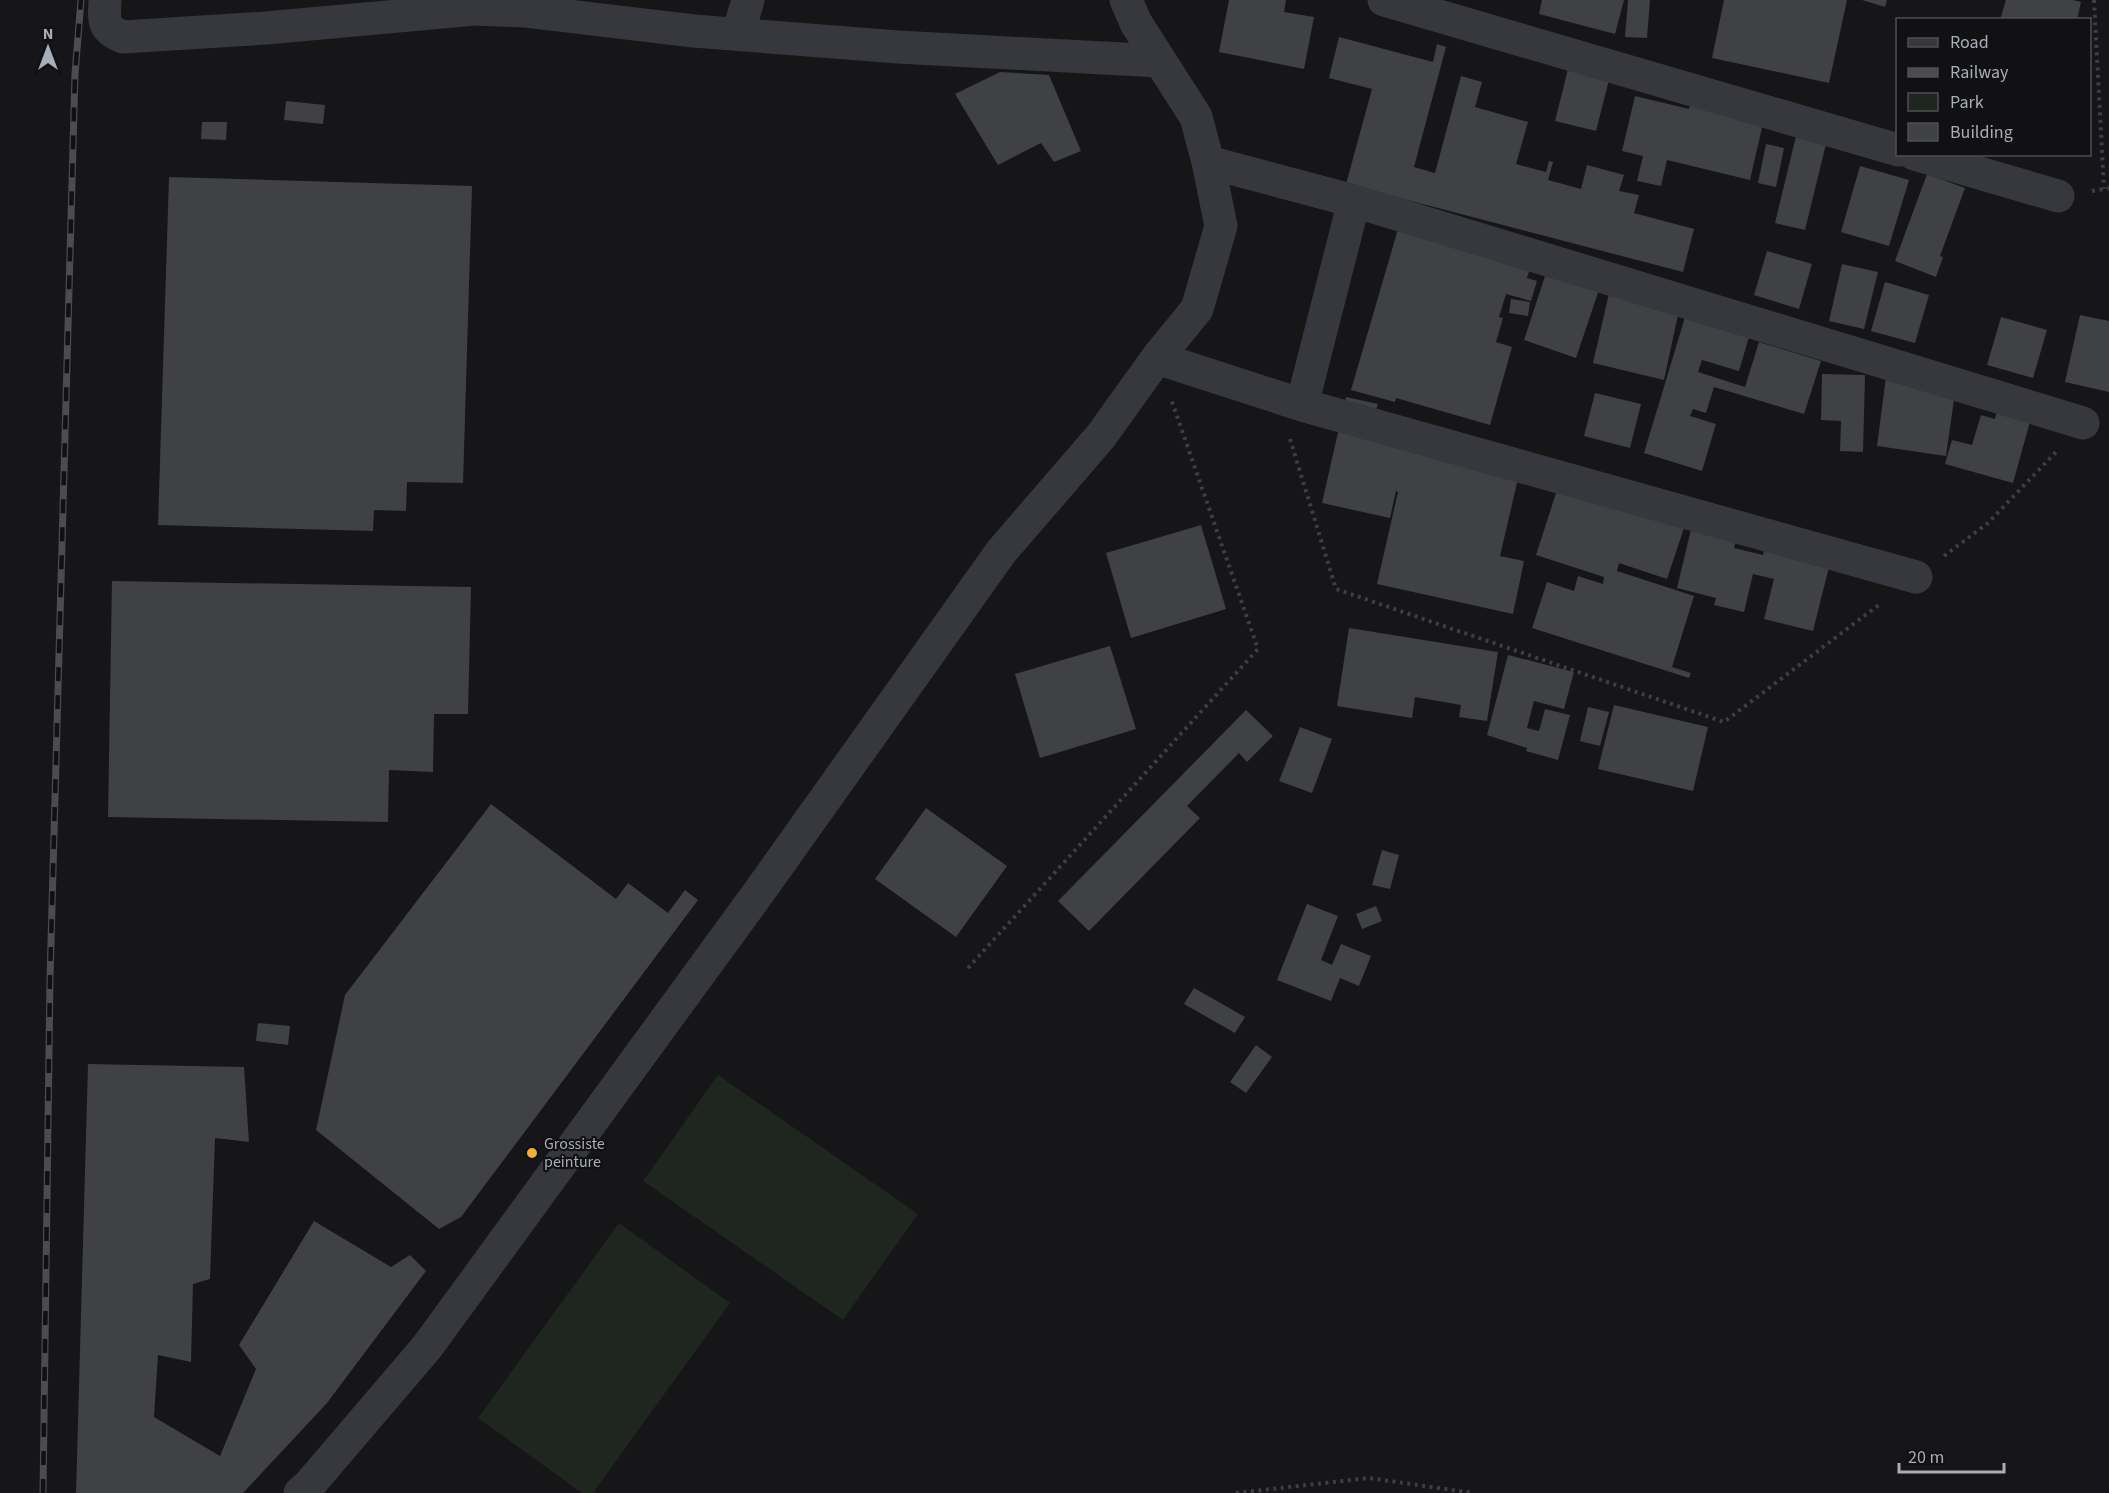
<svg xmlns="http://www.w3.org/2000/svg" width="2109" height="1493" viewBox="0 0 2109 1493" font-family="'Source Sans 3',sans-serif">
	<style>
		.green { fill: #1e261f }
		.building { fill: #404145 }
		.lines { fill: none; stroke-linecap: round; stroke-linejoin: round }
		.path { stroke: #3d3f44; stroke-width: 4; stroke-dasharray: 3 4.5; stroke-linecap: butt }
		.minor { stroke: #37383d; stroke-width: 33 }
		.rail-casing { stroke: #4a4c52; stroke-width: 7 }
		.rail { stroke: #111113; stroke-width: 4.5; stroke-dasharray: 14; stroke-linecap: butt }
		.poi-dot { fill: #f2b134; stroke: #111113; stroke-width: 2 }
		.labels { text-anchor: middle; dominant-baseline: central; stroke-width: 4.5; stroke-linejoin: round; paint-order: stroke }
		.poi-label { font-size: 16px; fill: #a8adb8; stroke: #111113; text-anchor: start }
	</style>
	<rect width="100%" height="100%" fill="#161618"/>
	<path class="green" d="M718 1075 918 1214 843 1320 643 1181Z
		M619 1223 730 1303 593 1493H582L478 1418Z"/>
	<path class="building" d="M1229 0H1286L1284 12 1314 17 1304 69 1219 52Z
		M1542 0H1624L1615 34 1539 14Z
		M1628 0H1650L1647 38 1625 37Z
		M1724 0H1847L1829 83 1712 58Z
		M1862 0H1887L1885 7Z
		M2006 0H2073L2081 2 2077 20H2000Z
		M1339 37 1433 62 1437 44 1446 47 1414 167 1435 173 1461 76 1482 82 1475 107 1528 122 1516 164 1546 172 1549 161 1553 162 1548 180 1581 189 1587 165 1624 175 1619 191 1639 195 1634 213 1694 229 1683 272 1346 184 1372 89 1329 78Z
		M1568 69 1609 80 1596 131 1555 121Z
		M1000 72 1049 75 1081 151 1054 162 1041 143 998 165 955 94Z
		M1693 93 1766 110 1750 180 1667 160 1661 186 1637 181 1643 156 1622 151 1635 96 1689 109Z
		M286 101 325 105 323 124 284 120Z
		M202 122H227L226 140 201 139Z
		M1796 136 1826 144 1805 230 1775 223Z
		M1766 144 1784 148 1776 187 1758 183Z
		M1860 166 1909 180 1889 246 1841 232Z
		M1927 174 1965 188 1940 256 1943 257 1936 277 1895 261Z
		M169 177 472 186 463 483 407 482 406 511 374 510 373 531 158 525Z
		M1403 212 1536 249 1527 278 1537 281 1531 301 1506 294 1499 317 1503 318 1496 342 1512 347 1490 425 1396 398 1395 402 1351 390Z
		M1767 251 1812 264 1799 309 1754 295Z
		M1549 264 1602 281 1576 358 1524 340Z
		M1842 264 1878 272 1864 329 1829 321Z
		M1613 276 1683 292 1664 380 1593 363Z
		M1885 282 1929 295 1915 343 1871 331Z
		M1692 294 1756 313 1739 371 1702 360 1698 372 1745 387 1759 342 1821 361 1804 414 1714 387 1706 413 1693 409 1690 416 1716 424 1702 471 1644 453Z
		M1511 299 1530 302 1528 316 1509 313Z
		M2080 315 2109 321V392L2065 382Z
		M2001 317 2047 330 2033 378 1987 365Z
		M1887 369 1957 378 1946 456 1877 446Z
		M1822 374 1865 375 1863 452 1840 451 1841 421 1821 420Z
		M1595 393 1641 404 1630 448 1584 436Z
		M1346 397 1378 404 1375 413 1520 470 1500 556 1524 561 1513 614 1377 584 1398 492 1396 491 1390 518 1322 503Z
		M2000 401 2033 411 2013 483 1945 464 1952 440 1972 445 1981 415 1995 419Z
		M1566 462 1685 525 1667 579 1619 563 1617 571 1694 596 1672 667 1691 673 1689 678 1532 628 1547 582 1574 591 1578 576 1603 584 1604 577 1536 555Z
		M1693 521 1738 532 1734 548 1763 555 1766 543 1831 559 1813 631 1764 619 1774 579 1753 574 1744 612 1714 605 1716 598 1677 588Z
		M1201 525 1226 609 1131 638 1106 553Z
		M112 581 471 587 468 714H434L433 772 389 770 388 822 108 817Z
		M1349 628 1498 652 1487 721 1459 717 1461 705 1415 697 1412 718 1337 706Z
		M1110 646 1136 729 1040 758 1015 674Z
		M1508 655 1574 672 1564 709 1534 701 1527 728 1539 731 1545 709 1570 715 1558 760 1526 751 1527 748 1487 735Z
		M1614 705 1708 727 1693 791 1598 769Z
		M1588 707 1609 712 1600 746 1580 741Z
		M1246 710 1273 736 1247 762 1239 753 1187 806 1200 818 1089 931 1058 901Z
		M1300 727 1332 739 1312 793 1279 781Z
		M491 804 616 899 628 883 668 913 685 890 698 900 461 1217 439 1229 316 1130 345 995Z
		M926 808 1007 866 956 937 875 879Z
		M1382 850 1399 855 1390 889 1372 885Z
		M1307 904 1338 916 1321 960 1332 965 1341 944 1371 956 1359 986 1340 978 1331 1001 1277 980Z
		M1376 906 1382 921 1362 929 1356 914Z
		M1194 988 1245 1017 1235 1033 1184 1004Z
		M258 1023 290 1026 288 1045 256 1041Z
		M1256 1045 1272 1057 1246 1093 1230 1082Z
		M88 1064 244 1067 249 1142 215 1138 210 1279 193 1284 191 1362 158 1355 154 1417 220 1456 256 1369 239 1345 314 1221 391 1267 410 1255 426 1271 327 1403 243 1493H76Z"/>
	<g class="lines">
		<path class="path" d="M2094 0 2104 189
			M2092 191 2109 188
			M1290 439 1336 589 1724 722 1880 604
			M1944 556 1988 523 2057 451
			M968 968 1258 649 1171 399
			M1236 1493 1369 1478 1473 1493"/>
		<path class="minor" d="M105 0C104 20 102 29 123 37L266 28 475 9 526 11 694 31 898 47 1159 61
			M1384 0 1898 150
			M738 34 748 0
			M1914 154 2058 196
			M1208 162 1354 201 2083 423
			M1157 358 1302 405 1916 577
			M1302 405 1354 201
			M300 1493 310 1484 427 1347 759 892 1001 552 1101 436 1157 358 1197 309 1221 226 1208 162 1196 117 1136 23 1126 0"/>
		<defs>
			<path id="rail" d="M43 1493 50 979 75 74 81 0"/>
		</defs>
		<use href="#rail" class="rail-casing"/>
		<use href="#rail" class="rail"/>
	</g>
	<circle class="poi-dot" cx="532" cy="1153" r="6"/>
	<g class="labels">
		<g class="poi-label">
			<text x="544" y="1144">Grossiste<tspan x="544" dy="18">peinture</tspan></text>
		</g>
	</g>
	<rect x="1896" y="18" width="195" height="138" fill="#111113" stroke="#4d4f55" stroke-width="1.5"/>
	<rect x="1908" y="38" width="30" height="9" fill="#37383d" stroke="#4d4f55" stroke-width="1.5"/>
	<text x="1950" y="48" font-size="18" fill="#a8adb8">Road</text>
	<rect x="1908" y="68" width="30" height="9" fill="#4a4c52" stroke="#4d4f55" stroke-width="1.5"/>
	<text x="1950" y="78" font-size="18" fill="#a8adb8">Railway</text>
	<rect x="1908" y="93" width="30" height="18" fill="#1e261f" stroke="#4d4f55" stroke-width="1.5"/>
	<text x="1950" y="108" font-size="18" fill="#a8adb8">Park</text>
	<rect x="1908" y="123" width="30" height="18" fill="#404145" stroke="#4d4f55" stroke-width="1.5"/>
	<text x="1950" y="138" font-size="18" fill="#a8adb8">Building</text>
	<g transform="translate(48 48)" stroke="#111113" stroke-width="4.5" paint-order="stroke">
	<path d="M0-4.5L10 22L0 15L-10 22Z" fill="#a8adb8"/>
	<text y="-9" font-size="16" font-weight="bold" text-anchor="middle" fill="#a8adb8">N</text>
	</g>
	<path d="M1899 1463v9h105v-9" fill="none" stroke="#a8adb8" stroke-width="3"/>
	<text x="1908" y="1463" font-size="18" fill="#a8adb8" stroke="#111113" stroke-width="4.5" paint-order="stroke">20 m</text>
</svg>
